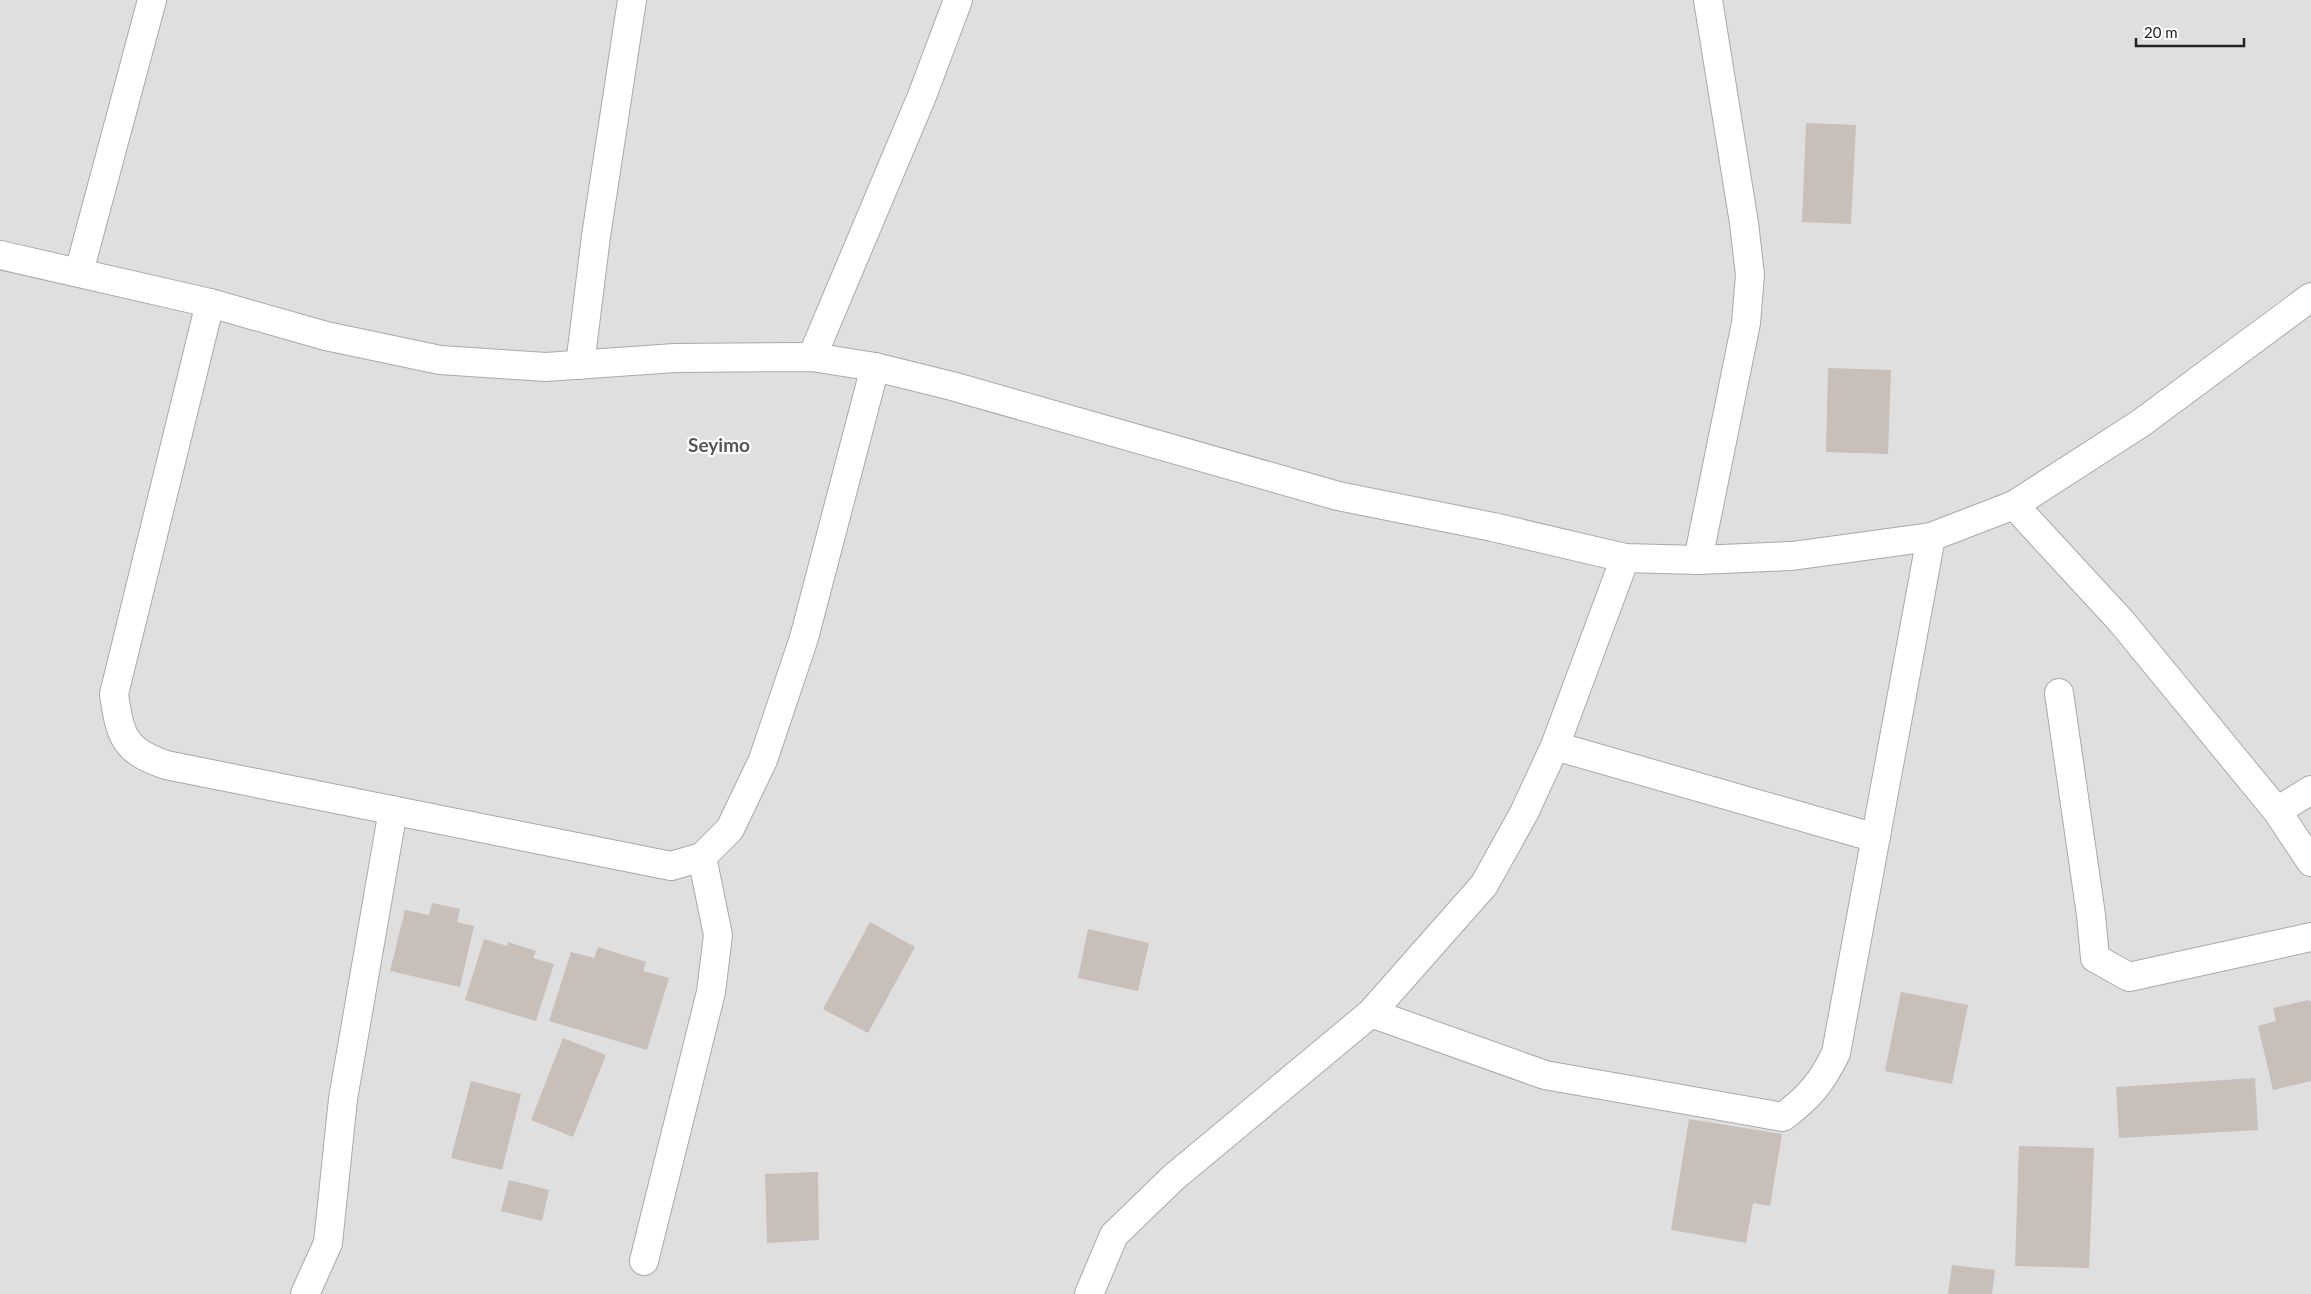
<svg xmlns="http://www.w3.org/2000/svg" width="2311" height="1294" viewBox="0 0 2311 1294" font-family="Lato,sans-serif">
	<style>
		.residential { fill: #e0dfdf }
		.building { fill: #c7bfb8 }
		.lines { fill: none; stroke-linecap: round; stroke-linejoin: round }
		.minor-casing { stroke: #a9a9a9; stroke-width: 30 }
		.tertiary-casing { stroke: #a9a9a9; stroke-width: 30 }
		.minor { stroke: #fff; stroke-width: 28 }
		.tertiary { stroke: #fff; stroke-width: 28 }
		.labels { text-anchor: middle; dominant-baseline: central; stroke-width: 4.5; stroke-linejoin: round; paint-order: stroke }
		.quarter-label { font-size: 19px; font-weight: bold; fill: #555; stroke: #fff }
	</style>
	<rect width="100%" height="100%" fill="#f2efe9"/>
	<path class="residential" d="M0 0H2311V1294H0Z"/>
	<path class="building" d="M1806 123 1856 125 1851 224 1802 222Z
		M1828 368 1891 370 1888 454 1826 452Z
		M432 903 460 909 457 922 474 926 460 987 390 971 405 910 429 915Z
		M870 922 915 947 868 1033 823 1009Z
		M1088 929 1149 943 1138 991 1078 978Z
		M484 939 507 946 508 942 536 951 533 958 554 964 536 1021 465 1000Z
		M598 947 646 962 643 971 669 978 647 1050 549 1021 571 952 594 958Z
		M1901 992 1968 1005 1952 1084 1885 1071Z
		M2309 1000 2311 1003V1081L2273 1090 2258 1026 2276 1021 2273 1008Z
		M563 1038 606 1055 573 1137 531 1120Z
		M2255 1078 2258 1130 2119 1138 2116 1087Z
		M471 1081 521 1094 502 1170 451 1158Z
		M1689 1119 1782 1134 1770 1206 1753 1203 1746 1243 1671 1230Z
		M2019 1146 2094 1148 2089 1268 2015 1266Z
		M818 1172 819 1240 767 1243 765 1174Z
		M509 1180 549 1190 542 1221 501 1211Z
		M1952 1265 1995 1270 1992 1294H1948Z"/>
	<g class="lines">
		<defs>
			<path id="minor" d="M79 272 152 0
				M210 303 114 694C120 736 124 751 166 765L671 866 702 857 730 829 763 760 804 638 875 367
				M812 357 922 96 958 0
				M580 365 596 236 632 0
				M2014 505 2121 621 2277 811 2311 862
				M1698 560 1746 323 1750 275 1744 223 1708 0
				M2059 693 2091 915 2095 958 2129 977 2311 937
				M1555 746 1876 838
				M2277 811 2311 790
				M1371 1013 1545 1075 1783 1117C1810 1096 1821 1084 1836 1053L1931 537
				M644 1261 711 992 718 935 702 857
				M305 1294 328 1243 343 1099 393 810
				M1089 1294 1114 1235 1174 1177 1371 1013 1484 885 1524 813 1555 746 1625 558"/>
			<path id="tertiary" d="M0 255 210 303 326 336 440 360 546 367 675 358 812 357 875 367 952 386 1338 496 1493 527 1625 558 1698 560 1792 556 1931 537 2014 505 2141 423 2311 297"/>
		</defs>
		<use href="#minor" class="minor-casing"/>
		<use href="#tertiary" class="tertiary-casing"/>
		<use href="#minor" class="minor"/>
		<use href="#tertiary" class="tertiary"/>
	</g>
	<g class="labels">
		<g class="quarter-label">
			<text x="719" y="444">Seyimo</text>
		</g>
	</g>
	<path d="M2136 38v8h108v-8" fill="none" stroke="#222222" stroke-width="2.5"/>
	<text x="2144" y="38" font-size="15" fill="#222222" stroke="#ffffff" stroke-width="4" paint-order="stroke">20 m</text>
</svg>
